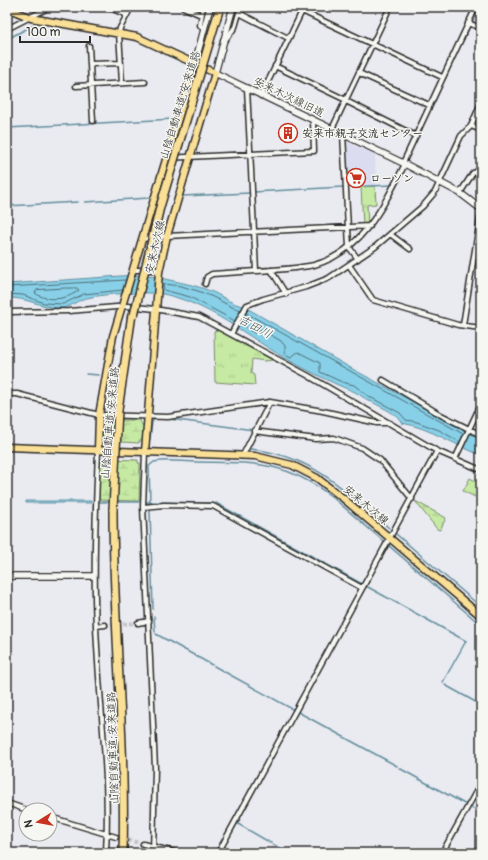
<svg xmlns="http://www.w3.org/2000/svg" width="488" height="860" viewBox="0 0 488 860" font-family="Pangolin,'Klee One',sans-serif">
	<style>
		.built { fill: #dbdcf0 }
		.grass { fill: url(#grass-tufts); stroke: #788a68 }
		.wetland { fill: url(#wetland-marsh); stroke: #788a68 }
		.water { fill: #87d0e8; stroke: #628e9c }
		.lines { fill: none; stroke-linecap: round; stroke-linejoin: round }
		.shore { stroke: #506d77; stroke-width: 1 }
		.stream { stroke: #628e9c; stroke-width: 1.5 }
		.street-tunnel { stroke: #c4c4c9; stroke-width: 4; stroke-dasharray: 4 2; stroke-linecap: butt }
		.street-casing { stroke: #2b2b2b; stroke-width: 7 }
		.secondary-casing { stroke: #2b2b2b; stroke-width: 8 }
		.primary-casing { stroke: #2b2b2b; stroke-width: 9 }
		.highway-casing { stroke: #2b2b2b; stroke-width: 10 }
		.street { stroke: #f6f6f2; stroke-width: 4 }
		.secondary { stroke: #f6f6f2; stroke-width: 5.5 }
		.primary { stroke: #fadf96; stroke-width: 6 }
		.highway { stroke: #fadf96; stroke-width: 7 }
		.highway-bridge-casing { stroke: #2b2b2b; stroke-width: 10; stroke-linecap: butt }
		.highway-bridge { stroke: #fadf96; stroke-width: 7 }
		.labels { text-anchor: middle; dominant-baseline: central; stroke-width: 3; stroke-linejoin: round; paint-order: stroke }
		.street-label { font-size: 11px; fill: #2b2b2b; stroke: #f6f6f2 }
		.poi-label { font-size: 11px; font-weight: bold; fill: #2b2b2b; stroke: #f6f6f2; text-anchor: start }
		.water-label { font-size: 12px; font-style: italic; fill: #42545a; stroke: #f6f6f2 }
	</style>
	<defs>
		<pattern id="grass-tufts" width="24" height="20" patternUnits="userSpaceOnUse"><rect width="24" height="20" fill="#c6eaa4"/><path d="M3 7l-1-3M5 7V3M7 7l1-3M15 17l-1-3M17 17v-4M19 17l1-3" fill="none" stroke="#aac98d"/></pattern>
		<pattern id="wetland-marsh" width="20" height="14" patternUnits="userSpaceOnUse"><rect width="20" height="14" fill="#c6eaa4"/><path d="M1 5h8M5 5V1M11 12h8M15 12V8" fill="none" stroke="#aac98d"/></pattern>
	</defs>
	<rect width="100%" height="100%" fill="#eaeaf1"/>
	<filter id="ink" filterUnits="userSpaceOnUse"><feTurbulence type="fractalNoise" baseFrequency=".025" numOctaves="2"/><feDisplacementMap in="SourceGraphic" scale="8" xChannelSelector="R" yChannelSelector="G"/><feConvolveMatrix kernelMatrix="1 2 1 2 8 2 1 2 1" color-interpolation-filters="sRGB"/></filter>
	<g filter="url(#ink)">
		<path class="built" d="M345 141 375 155 376 185 347 187Z"/>
		<path class="grass" d="M375 186 376 204 367 205 368 224 363 225 361 187Z
			M219 330 273 360 265 361 252 359 251 373 254 375 255 385 215 382 214 331Z
			M470 478 481 484 475 497 463 491Z"/>
		<path class="wetland" d="M110 420H139L144 427 143 441H139V443L104 441 102 439V427Z
			M103 459 138 460V463H140L139 501 99 500 100 463Z
			M415 501 446 518 440 530 437 529Z"/>
		<path class="water" d="M135 275 157 277 155 293C133 293 109 293 87 298 78 299 71 308 61 308 42 308 26 297 7 298V284Z
			M160 278C178 282 197 285 215 293 225 298 232 304 243 306L349 367 481 439V455C454 445 430 428 402 423 398 412 370 403 360 395 353 390 346 389 338 385 323 378 307 370 292 362 248 338 209 302 158 293Z
			M26 501H91V503H26Z"/>
		<g class="lines">
			<path class="shore" d="M7 287 126 280
				M65 288H77L79 290C67 300 47 302 35 293L37 290Z
				M7 294 23 295 44 303 63 304 84 294 123 290
				M246 313 463 434
				M235 321 190 297 164 290 163 284 181 286 198 291 213 297 234 308 241 310
				M240 324 254 333 262 330 281 341 285 346V354L291 357 298 352 320 363V372L342 382 354 385 368 396 400 413 406 420 417 422 439 430 460 442"/>
			<path class="stream" d="M7 39 32 26
				M7 128 174 119
				M348 187 392 185
				M253 192 343 187
				M182 196 250 193
				M85 202 149 198
				M7 206 78 202
				M86 374 99 375
				M169 419 254 430
				M150 439 152 422 155 419
				M249 449C311 454 344 490 389 528
				M99 502H111
				M117 502H139
				M145 502 213 503
				M150 502 149 466 154 462C168 459 183 462 197 462 254 463 283 460 331 496L481 625
				M216 503 362 584
				M150 511 153 609
				M396 534 481 607
				M366 586 466 641 443 682
				M154 617 155 632
				M156 634 212 665
				M214 666 294 710
				M445 685 481 705
				M298 712 397 766
				M279 737 233 821 288 853
				M399 768 481 813"/>
			<path class="street-tunnel" d="M105 625 138 623
				M116 837 143 844"/>
			<defs>
				<path id="street" d="M108 7 127 15 131 7
					M183 7 201 15
					M203 7 200 25 204 30
					M302 11 442 77
					M239 13 242 7
					M468 23 481 28
					M7 29 50 7
					M223 40 226 39 235 27 239 13 288 38
					M89 46 93 121
					M90 64 121 63
					M275 66 346 100
					M359 73 429 105
					M122 83 119 33 120 28 127 15
					M76 86 145 82
					M247 88 256 271C275 270 295 269 314 265 362 252 384 205 405 164
					M261 96 304 7
					M346 101 416 136
					M471 126 481 130
					M332 129 390 7
					M343 134 349 247 358 259
					M166 158 314 151 313 120
					M403 163 476 7
					M460 193 473 173 481 170
					M390 234 410 249
					M142 239 167 236 370 226
					M349 265 373 300 458 325 481 328
					M133 270H159
					M271 270 286 294
					M205 284 207 277 212 274 256 271
					M7 312 69 311 128 306 155 309 199 317 307 375 437 451 481 470
					M463 325 481 212
					M231 334 247 305 263 299 306 287 329 278 375 247 423 206 435 192 461 136 471 126 481 103
					M383 380 441 415 481 435
					M7 394H17L99 415 168 417 270 402 323 411 377 423H390
					M254 431 316 439 334 438 362 448 380 460 412 499
					M98 450C96 509 93 567 96 626 99 702 110 777 106 853
					M145 452 143 507 155 768 153 853
					M243 455 270 402
					M455 459 481 404
					M143 507 164 505 213 506 362 588
					M138 623 149 621
					M96 626 105 625
					M7 803 27 810
					M50 817 116 837
					M143 844 178 853
					M218 853 437 451
					M442 853 481 783"/>
				<path id="secondary" d="M233 7 215 73 405 164 460 193 481 209
					M195 63 210 7
					M7 576H93"/>
				<path id="primary" d="M7 8 31 18 137 37 215 73 167 236 159 272 145 452
					M7 447 255 456 292 465 317 478 344 499 481 616
					M98 450 99 415 113 336 195 63"/>
				<path id="highway" d="M118 410 132 314
					M113 509C113 623 126 738 123 853"/>
			</defs>
			<use href="#street" class="street-casing"/>
			<use href="#secondary" class="secondary-casing"/>
			<use href="#primary" class="primary-casing"/>
			<use href="#highway" class="highway-casing"/>
			<use href="#street" class="street"/>
			<use href="#secondary" class="secondary"/>
			<use href="#primary" class="primary"/>
			<use href="#highway" class="highway"/>
			<defs>
				<path id="highway-bridge" d="M134 315 160 207 220 7
					M113 509 118 410"/>
			</defs>
			<use href="#highway-bridge" class="highway-bridge-casing"/>
			<use href="#highway-bridge" class="highway-bridge"/>
		</g>
	</g>
	<defs>
		<symbol id="building-ring" viewBox="-11 -11 22 22"><circle r="9.5" fill="#f6f6f2" stroke="#c8321e" stroke-width="1.5"/><path d="M-4-6H4V6H1V3H-1V6H-4ZM-2.5-4.3h1.7v1.8h-1.7ZM.8-4.3h1.7v1.8H.8ZM-2.5-1h1.7V.8h-1.7ZM.8-1h1.7V.8H.8Z" fill="#c8321e"/></symbol>
		<symbol id="supermarket-ring" viewBox="-11 -11 22 22"><circle r="9.5" fill="#f6f6f2" stroke="#c8321e" stroke-width="1.5"/><path d="M-6-5.5h2.5l.6 2H6L4.5 2H-2.5L-4.4-4H-6ZM-1.5 3.2a1.3 1.3 0 1 0 .1 0ZM3 3.2a1.3 1.3 0 1 0 .1 0Z" fill="#c8321e"/></symbol>
	</defs>
	<g fill-rule="evenodd">
		<use href="#building-ring" x="277" y="122" width="22" height="22"/>
		<use href="#supermarket-ring" x="345" y="167" width="22" height="22"/>
	</g>
	<g class="labels">
		<g class="street-label">
			<text transform="translate(289 97) rotate(26)">安来木次線旧道</text>
			<text transform="translate(180 105) rotate(-73)">山陰自動車道;安来道路</text>
			<text transform="translate(155 247) rotate(-77)">安来木次線</text>
			<text transform="translate(110 423) rotate(-85)">山陰自動車道;安来道路</text>
			<text transform="translate(366 505) rotate(40)">安来木次線</text>
			<text transform="translate(113 748) rotate(-92)">山陰自動車道;安来道路</text>
		</g>
		<g class="poi-label">
			<text x="302" y="133">安来市親子交流センター</text>
			<text x="370" y="178">ローソン</text>
		</g>
		<g class="water-label">
			<text transform="translate(255 327) rotate(28)">吉田川</text>
		</g>
	</g>
	<rect width="488" height="860" fill="none" stroke="#f6f6f2" stroke-width="24"/>
	<rect x="12" y="12" width="464" height="836" fill="none" stroke="#2b2b2b" stroke-width="1.5" filter="url(#ink)"/>
	<g transform="translate(38 822) rotate(259)"><circle r="19" fill="#f6f6f2" stroke="#a5a5a2"/>
	<path d="M0-3L7 15L0 10L-7 15Z" fill="#c8321e"/>
	<text y="-6" font-size="11" font-weight="bold" text-anchor="middle" fill="#2b2b2b">N</text>
	</g>
	<path d="M20 36v6h70v-6" fill="none" stroke="#2b2b2b" stroke-width="2"/>
	<text x="26" y="36" font-size="12" fill="#2b2b2b" stroke="#f6f6f2" stroke-width="3" paint-order="stroke">100 m</text>
</svg>
